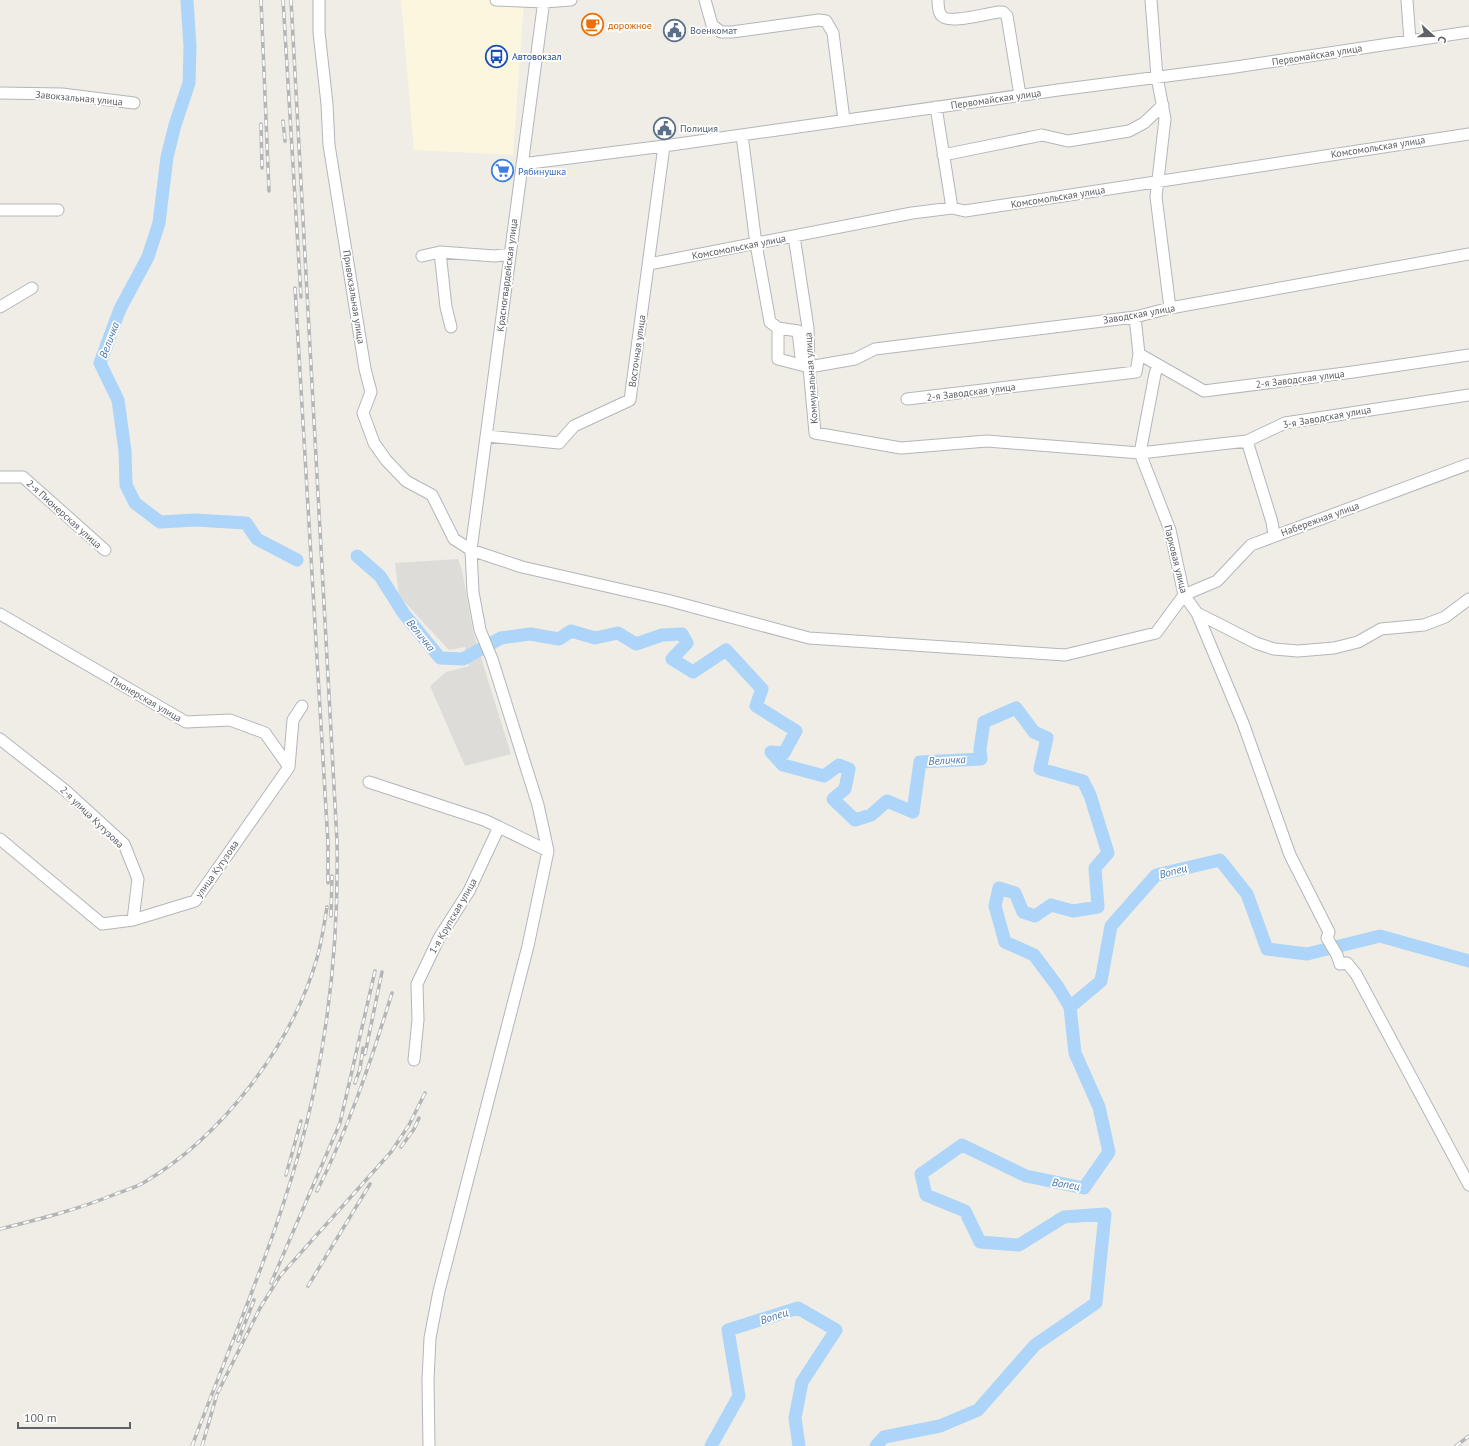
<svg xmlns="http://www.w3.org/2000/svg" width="1469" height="1446" viewBox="0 0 1469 1446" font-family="'PT Sans',sans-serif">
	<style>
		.commercial { fill: #fcf6df }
		.industrial { fill: #dedcd8 }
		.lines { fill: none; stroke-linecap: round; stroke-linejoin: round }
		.river { stroke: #acd5f9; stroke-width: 13 }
		.minor-casing { stroke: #b3b6ba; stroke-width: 13 }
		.minor { stroke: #fff; stroke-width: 11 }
		.rail-casing { stroke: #b4b5b5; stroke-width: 3.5 }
		.rail { stroke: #fff; stroke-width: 2; stroke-dasharray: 6; stroke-linecap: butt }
		.labels { text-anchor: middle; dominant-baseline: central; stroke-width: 3.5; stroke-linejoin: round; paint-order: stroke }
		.food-label { font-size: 10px; fill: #c56008; stroke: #fff; text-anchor: start }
		.service-label { font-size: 10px; fill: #4e5e75; stroke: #fff; text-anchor: start }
		.street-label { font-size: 10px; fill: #5e6165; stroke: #fff }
		.transit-label { font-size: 10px; fill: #164399; stroke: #fff; text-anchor: start }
		.shop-label { font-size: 10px; fill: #366cbe; stroke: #fff; text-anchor: start }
		.water-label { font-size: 11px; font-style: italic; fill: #4a76aa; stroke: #fff }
	</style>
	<rect width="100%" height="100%" fill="#efede6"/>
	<path class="commercial" d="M401 0H524L513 155 414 150Z"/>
	<path class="industrial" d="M458 559 462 570 473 632 511 754 465 766 430 686 446 672 469 666 465 647 449 650 399 596 395 563Z"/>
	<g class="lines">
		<path class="river" d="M187 0 190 47 189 83 175 125 167 157 159 223 148 257 120 309 100 363 118 400 125 451 126 485 135 503 160 522 195 520 246 523 257 539 297 560
			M357 556 380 576 404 614 440 658 463 659 501 638 530 634 559 639 571 631 595 638 618 633 636 644 662 635 682 634 687 643 672 659 693 672 726 650 762 689 756 706 796 731 784 753 771 752 783 765 824 776 839 765 849 769 845 789 833 799 855 820 871 815 887 801 913 812 920 762 981 759 980 749 984 722 1016 708 1034 732 1047 738 1040 769 1083 781 1090 795 1108 853 1095 868 1098 907 1073 911 1051 905 1035 916 1023 912 1015 893 999 888 995 906 1005 942 1034 955 1058 987 1070 1007
			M711 1446 739 1396 728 1330 798 1308 836 1330 802 1382 795 1418 799 1446
			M876 1446 884 1437 940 1426 978 1410 1035 1345 1096 1303 1105 1214 1064 1217 1019 1245 980 1242 965 1211 926 1195 921 1174 962 1145 1026 1176 1084 1188 1109 1152 1099 1107 1075 1053 1070 1007 1101 981 1111 926 1156 875 1220 860 1247 894 1267 949 1307 954 1380 936 1469 961"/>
		<defs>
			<path id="minor" d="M319 0V32L327 104 329 145 365 369 371 392 363 413 374 443 386 460 406 481 432 495 454 539 471 550 522 567 667 600 809 638 1065 655 1156 633 1184 595 1217 581 1251 545 1469 464
				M496 0 544 2 571 0
				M705 0 712 25 721 32H732L819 20 826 21 833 33 844 120
				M938 0C938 5 938 11 941 15 947 25 988 13 999 12H1003L1007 16 1020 95
				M1151 0 1157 77 1165 119 1156 197 1170 308
				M1407 0 1410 41
				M0 93 62 94 134 103
				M936 107 952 208
				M742 135 756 244 770 322 778 328V359L809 367 801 357 798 331 778 328
				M943 155 1042 135 1068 141 1129 131 1144 123 1163 105
				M522 164 664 146 1058 90 1229 68 1469 32
				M0 210H58
				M794 236 808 328 809 367 815 433 901 448 987 441 1140 453 1170 530 1184 595 1197 613 1256 643 1274 649 1298 651 1334 648 1358 642 1381 629 1424 625 1445 617 1469 599
				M440 252 446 307 451 327
				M422 256 440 252 495 256 510 254
				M649 264 912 213 952 208 965 211 1469 134
				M0 307 32 288
				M1135 317 1139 354 1204 391 1353 372 1469 355
				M1158 365 1155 374 1140 453 1247 441 1285 423 1469 395
				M809 367 855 359 875 349 1135 317 1170 308 1469 254
				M907 399 1136 372 1139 354
				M487 436 559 443 574 426 630 400 664 146
				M1247 441 1272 522 1274 536
				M0 477H23L105 550
				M1197 613 1243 723 1290 855 1329 932 1327 938 1337 955 1340 964 1347 963 1356 974 1469 1185
				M0 614 186 722 230 720 265 733 289 767
				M0 739 66 791 124 844 138 879 133 920
				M369 782 484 820 499 827
				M0 839 102 924 133 920 195 901 289 767 293 720 302 706
				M414 1060 418 1020 417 984 439 938 469 891 499 827 548 851
				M429 1446 428 1380 430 1338 439 1291 528 946 548 851 538 805 492 659 480 630 473 592 471 550 544 0"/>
		</defs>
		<use href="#minor" class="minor-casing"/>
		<use href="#minor" class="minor"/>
		<defs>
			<path id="rail" d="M261 0 269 191
				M283 0 301 297
				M283 121 285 141
				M261 124 262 168
				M295 288 328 843V883
				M331 916 332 876
				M365 1054 382 972
				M355 1083 360 1069 363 1048
				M401 1147 414 1129 419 1118
				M286 1175 301 1121
				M317 1191C349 1127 371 1061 392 993
				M0 1229C40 1219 80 1209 118 1193 127 1190 136 1187 143 1183 222 1137 292 1045 317 958 322 941 324 924 327 907
				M271 1283 340 1123 375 971
				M308 1286 370 1184
				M238 1341 254 1300
				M218 1392 260 1308 280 1276 391 1152 409 1125 425 1093
				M192 1446C228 1350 270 1255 298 1156 327 1053 339 948 337 841L291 0
				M202 1446 217 1394
				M1456 1446 1469 1436"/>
		</defs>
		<use href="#rail" class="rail-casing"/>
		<use href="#rail" class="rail"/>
	</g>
	<defs>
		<symbol id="cafe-ring" viewBox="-11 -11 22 22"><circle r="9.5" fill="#fff" stroke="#e8710a" stroke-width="1.5"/><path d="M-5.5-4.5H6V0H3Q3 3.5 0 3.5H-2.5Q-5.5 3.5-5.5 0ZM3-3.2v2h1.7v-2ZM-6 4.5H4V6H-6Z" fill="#e8710a"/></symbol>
		<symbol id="civic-ring" viewBox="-11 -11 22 22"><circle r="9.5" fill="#fff" stroke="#5c6f8a" stroke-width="1.5"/><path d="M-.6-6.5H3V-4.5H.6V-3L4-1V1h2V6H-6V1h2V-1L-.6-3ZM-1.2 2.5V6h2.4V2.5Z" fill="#5c6f8a"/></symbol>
		<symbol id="bus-ring" viewBox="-11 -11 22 22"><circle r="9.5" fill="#fff" stroke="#1a4fb4" stroke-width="1.5"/><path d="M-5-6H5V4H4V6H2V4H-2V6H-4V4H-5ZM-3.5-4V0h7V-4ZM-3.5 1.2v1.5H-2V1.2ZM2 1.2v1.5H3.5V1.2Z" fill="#1a4fb4"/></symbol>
		<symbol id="supermarket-ring" viewBox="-11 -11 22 22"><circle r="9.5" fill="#fff" stroke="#3f7fe0" stroke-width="1.5"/><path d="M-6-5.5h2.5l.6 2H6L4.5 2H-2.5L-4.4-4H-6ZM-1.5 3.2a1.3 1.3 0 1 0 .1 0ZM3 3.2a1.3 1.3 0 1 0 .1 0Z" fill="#3f7fe0"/></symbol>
	</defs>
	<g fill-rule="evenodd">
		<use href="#cafe-ring" x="580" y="12" width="25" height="25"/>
		<use href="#civic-ring" x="662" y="18" width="25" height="25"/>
		<use href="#bus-ring" x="484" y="44" width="25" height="25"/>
		<use href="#civic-ring" x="652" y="116" width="25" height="25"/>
		<use href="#supermarket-ring" x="490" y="158" width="25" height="25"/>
	</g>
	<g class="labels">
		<g class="food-label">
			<text x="608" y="25">дорожное</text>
		</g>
		<g class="service-label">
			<text x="690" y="30">Военкомат</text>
			<text x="680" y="128">Полиция</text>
		</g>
		<g class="street-label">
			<text transform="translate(1317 55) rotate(-9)">Первомайская улица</text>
			<text transform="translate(79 98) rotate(5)">Завокзальная улица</text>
			<text transform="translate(996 99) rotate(-8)">Первомайская улица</text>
			<text transform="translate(1378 147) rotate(-9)">Комсомольская улица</text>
			<text transform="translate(1058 197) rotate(-9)">Комсомольская улица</text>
			<text transform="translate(739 247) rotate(-11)">Комсомольская улица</text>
			<text transform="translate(507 275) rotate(-83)">Красногвардейская улица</text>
			<text transform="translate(354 297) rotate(81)">Привокзальная улица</text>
			<text transform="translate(1139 314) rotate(-10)">Заводская улица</text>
			<text transform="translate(637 351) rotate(-82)">Восточная улица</text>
			<text transform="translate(811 378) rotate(-94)">Коммунальная улица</text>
			<text transform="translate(1300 379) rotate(-7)">2-я Заводская улица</text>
			<text transform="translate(971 392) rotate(-7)">2-я Заводская улица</text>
			<text transform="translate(1327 417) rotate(-10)">3-я Заводская улица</text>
			<text transform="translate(64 514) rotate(42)">2-я Пионерская улица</text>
			<text transform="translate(1320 519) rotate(-20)">Набережная улица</text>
			<text transform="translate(1176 559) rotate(76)">Парковая улица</text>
			<text transform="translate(146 699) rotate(30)">Пионерская улица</text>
			<text transform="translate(92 817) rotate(44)">2-я улица Кутузова</text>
			<text transform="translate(217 869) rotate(-55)">улица Кутузова</text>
			<text transform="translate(453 916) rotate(-60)">1-я Крупская улица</text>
		</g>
		<g class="transit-label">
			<text x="512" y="56">Автовокзал</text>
		</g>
		<g class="shop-label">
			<text x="518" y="171">Рябинушка</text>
		</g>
		<g class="water-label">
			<text transform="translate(109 340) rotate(-69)">Величка</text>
			<text transform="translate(421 635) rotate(51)">Величка</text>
			<text transform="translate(947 760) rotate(-3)">Величка</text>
			<text transform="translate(1173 871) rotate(-15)">Вопец</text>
			<text transform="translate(1066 1184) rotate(9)">Вопец</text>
			<text transform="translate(774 1316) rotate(-18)">Вопец</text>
		</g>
	</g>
	<g transform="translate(1433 36) rotate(111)" stroke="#ffffff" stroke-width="3" paint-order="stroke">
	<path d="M0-3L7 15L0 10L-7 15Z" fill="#5e6165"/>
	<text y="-6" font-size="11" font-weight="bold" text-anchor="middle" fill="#5e6165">С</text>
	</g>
	<path d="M18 1422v6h112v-6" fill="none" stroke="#5e6165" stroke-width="2"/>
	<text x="24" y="1422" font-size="12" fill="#5e6165" stroke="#ffffff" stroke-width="3" paint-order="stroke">100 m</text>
</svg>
